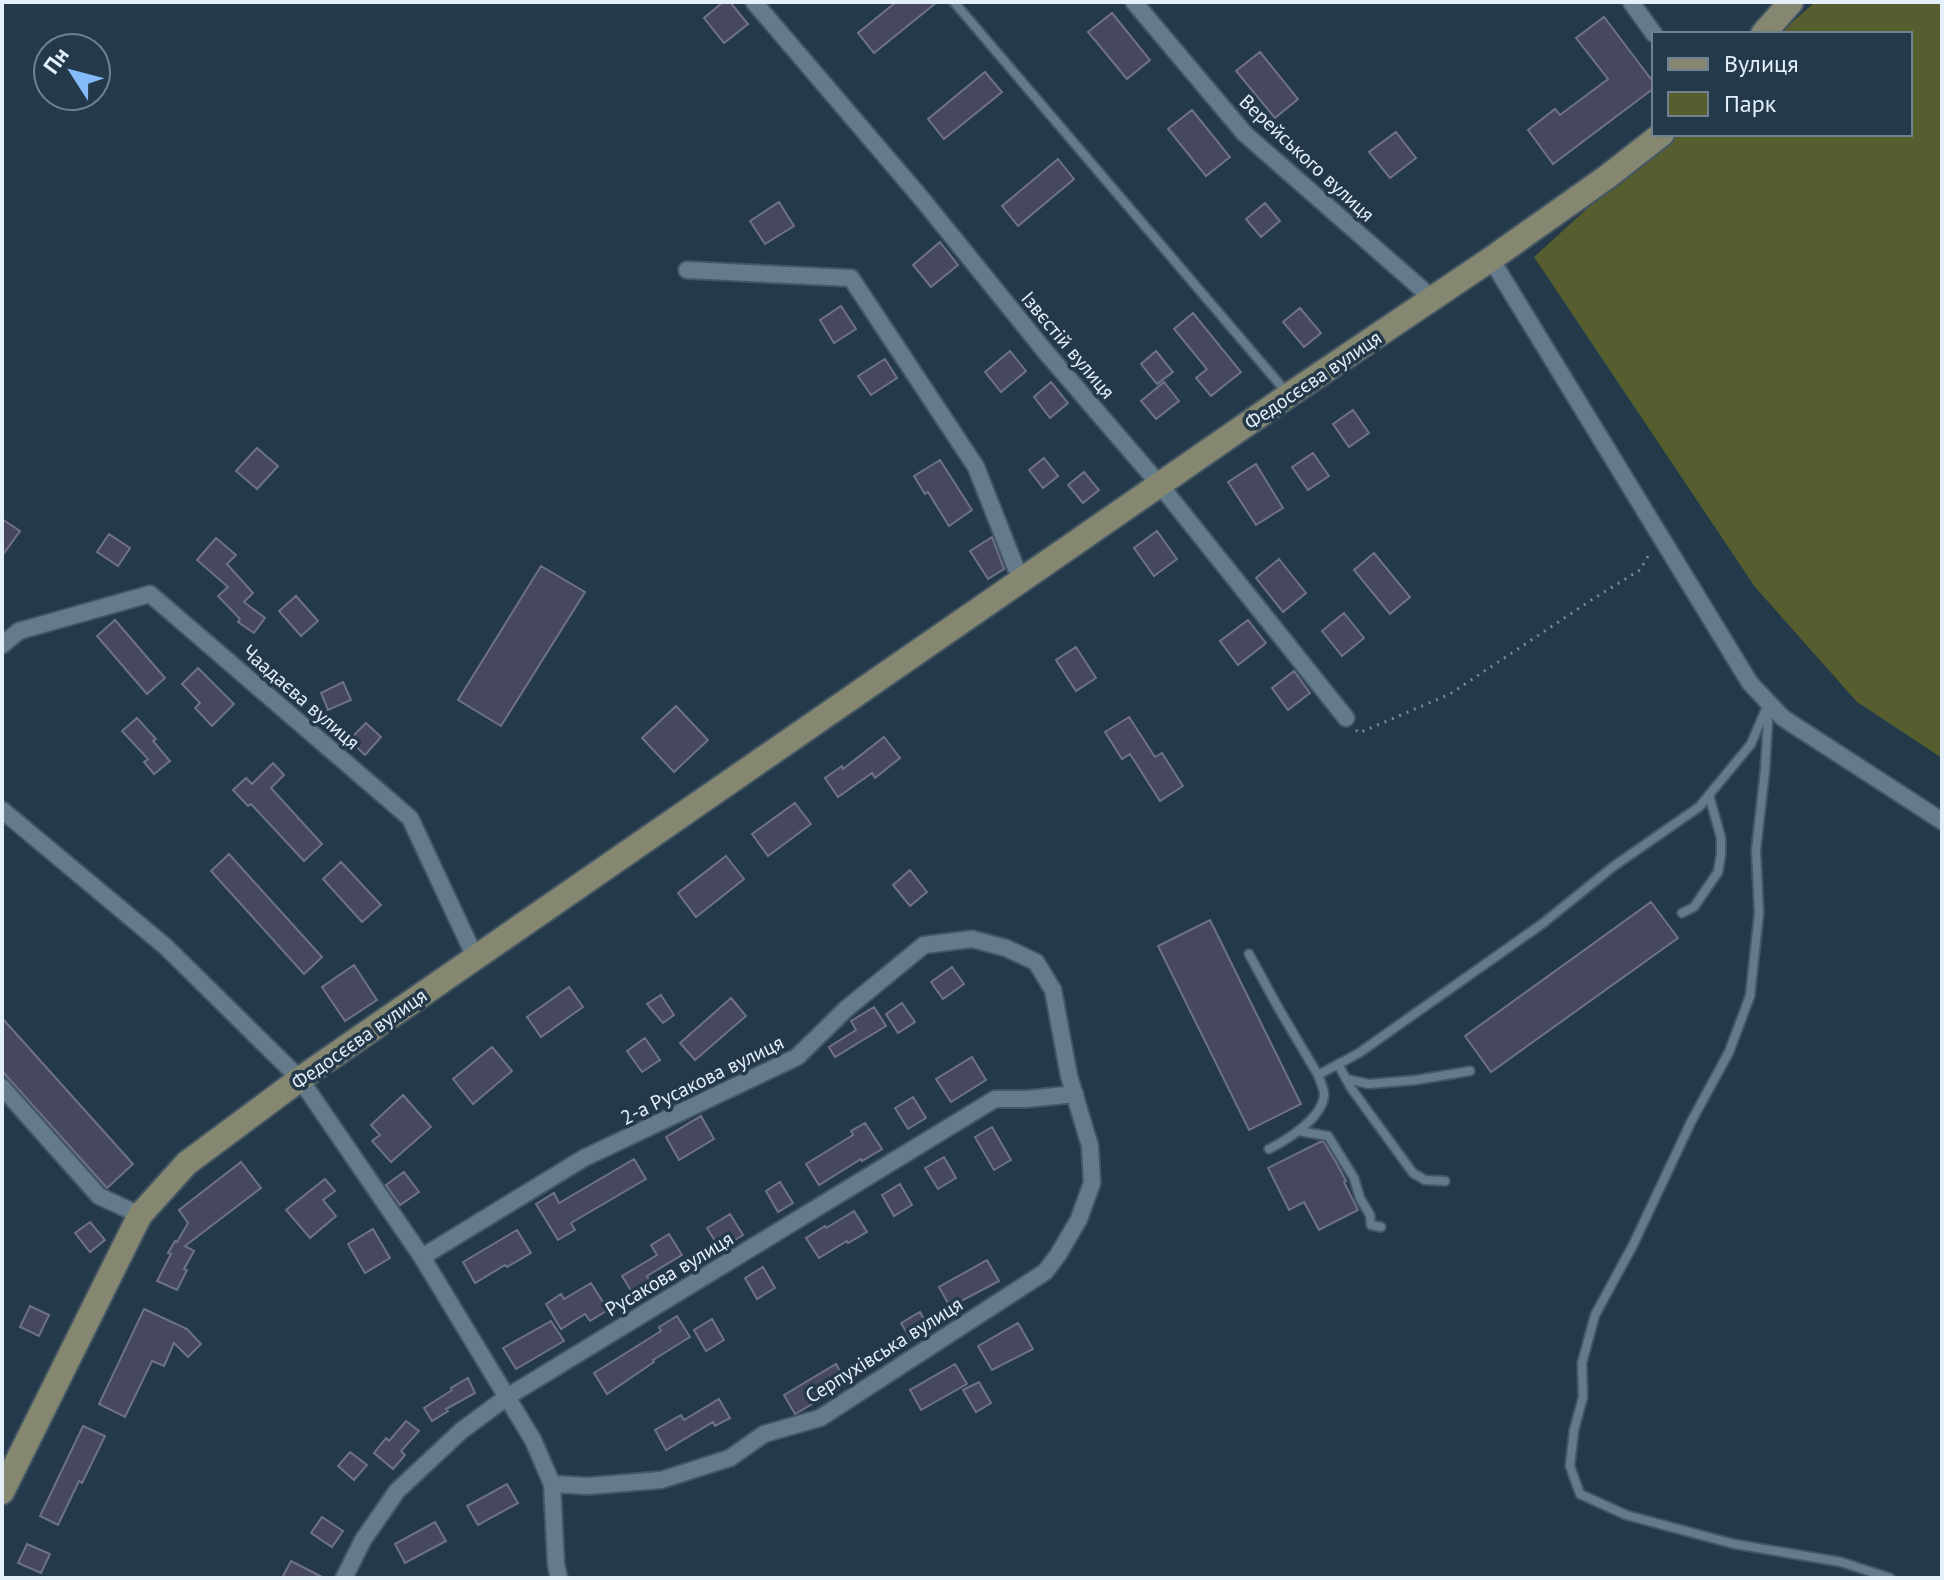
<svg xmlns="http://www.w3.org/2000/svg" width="1944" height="1580" viewBox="0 0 1944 1580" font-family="'PT Sans',sans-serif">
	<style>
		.green { fill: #565d2f }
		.building { fill: #46485f; stroke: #6f718a; stroke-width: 2 }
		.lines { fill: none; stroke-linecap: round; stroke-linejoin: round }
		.lane-casing { stroke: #445664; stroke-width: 12 }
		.street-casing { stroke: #445664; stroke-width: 20 }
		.secondary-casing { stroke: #445664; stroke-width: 28 }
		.path { stroke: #798a98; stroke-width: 3; stroke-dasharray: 2 6; stroke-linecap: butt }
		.lane { stroke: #647b8e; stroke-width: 8 }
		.street { stroke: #647b8e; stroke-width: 16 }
		.secondary { stroke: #858770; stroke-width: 24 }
		.labels { text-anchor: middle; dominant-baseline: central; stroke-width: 7; stroke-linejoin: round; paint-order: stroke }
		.street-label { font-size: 20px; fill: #e3effa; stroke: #243949 }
	</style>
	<rect width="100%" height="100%" fill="#243949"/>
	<path class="green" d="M1815 2H1942V758L1857 702 1755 587 1534 257 1669 134H1910V34H1779Z"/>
	<path class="building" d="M723 2H730L748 24 724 43 704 18Z
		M896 2H937L874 53 858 33Z
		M1112 13 1150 60 1127 79 1088 32Z
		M1604 17 1654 83V88L1553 164 1528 130 1555 109 1560 115 1608 79 1576 38Z
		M1260 52 1298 99 1275 118 1236 71Z
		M985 72 1002 92 944 139 928 119Z
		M1192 110 1230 157 1206 176 1168 129Z
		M1396 132 1416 158 1390 178 1369 152Z
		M1058 159 1074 179 1018 226 1002 206Z
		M779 202 794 226 765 244 750 221Z
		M1265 203 1280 221 1261 237 1246 219Z
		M940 242 958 265 931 287 913 265Z
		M841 306 856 329 834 343 820 320Z
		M1300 308 1321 333 1304 347 1283 322Z
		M1193 313 1241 372 1211 396 1196 378 1207 369 1174 329Z
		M1010 351 1026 371 1001 392 985 372Z
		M1156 351 1173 372 1157 384 1141 364Z
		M885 359 897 378 871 395 858 376Z
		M1051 382 1068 403 1050 418 1034 397Z
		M1164 382 1179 401 1156 419 1141 401Z
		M1353 410 1369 433 1349 447 1333 424Z
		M257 448 278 466 257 489 236 471Z
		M1313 453 1329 476 1308 490 1292 467Z
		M1044 458 1058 476 1043 488 1029 470Z
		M940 460 972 510 949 526 928 492 925 494 914 476Z
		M1256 464 1283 508 1256 525 1228 482Z
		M1084 472 1099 490 1083 503 1068 485Z
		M2 519 20 531 2 556Z
		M1157 531 1177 559 1154 576 1134 548Z
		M109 534 130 548 118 566 97 552Z
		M992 537 1004 569 988 579 970 551Z
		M216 538 236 555 227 564 253 593 244 602 265 618 254 633 238 622 240 619 218 596 228 587 197 560Z
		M1374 553 1410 597 1390 614 1354 570Z
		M1279 559 1306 593 1283 612 1256 578Z
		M541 566 585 592 501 726 458 700Z
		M296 596 318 621 301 636 279 611Z
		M1344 613 1364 638 1342 656 1322 631Z
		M115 620 165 678 147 694 97 636Z
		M1248 620 1266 643 1238 665 1220 641Z
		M1076 647 1096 678 1076 691 1056 660Z
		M198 668 234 704 212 726 195 708 200 703 182 684Z
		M1294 671 1310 693 1288 710 1272 688Z
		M343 682 351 700 328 710 321 693Z
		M676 706 708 740 674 772 642 738Z
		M1129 717 1155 757 1162 753 1183 786 1160 801 1130 754 1122 759 1105 732Z
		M137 718 156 739 153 741 170 761 154 774 144 762 148 759 122 731Z
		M366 723 381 737 365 755 349 740Z
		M884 737 900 758 875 778 872 773 838 797 825 778 842 766 843 769Z
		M273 763 284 775 271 788 322 844 304 861 251 804 248 806 233 790 246 778 252 784Z
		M795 803 811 824 768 856 752 834Z
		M229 854 322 957 304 974 211 871Z
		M726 856 744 879 696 917 678 893Z
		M341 862 381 905 362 922 323 879Z
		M910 870 927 892 910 906 893 885Z
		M1651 902 1678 938 1491 1072 1465 1036Z
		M1210 920 1301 1104 1249 1130 1158 946Z
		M354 965 377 1000 345 1021 322 987Z
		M952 967 964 984 943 999 931 982Z
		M569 987 583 1007 541 1037 527 1017Z
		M661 995 674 1015 663 1023 647 1004Z
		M731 998 746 1016 695 1060 680 1043Z
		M902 1003 915 1022 898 1033 886 1014Z
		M874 1007 886 1026 835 1057 829 1047 856 1030 851 1021Z
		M2 1018 133 1164 107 1188 2 1071Z
		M645 1038 660 1060 642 1072 627 1051Z
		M492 1047 512 1071 473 1104 453 1079Z
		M972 1057 986 1080 951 1102 936 1079Z
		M403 1095 431 1127 391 1162 372 1141 380 1135 371 1125Z
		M913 1097 926 1118 908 1129 895 1108Z
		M701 1116 714 1139 679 1160 666 1137Z
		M865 1123 882 1149 862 1161 861 1159 819 1185 806 1164 853 1135 851 1131Z
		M992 1127 1011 1160 994 1170 975 1137Z
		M1320 1142H1324L1337 1164 1346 1181 1344 1182 1358 1210 1319 1230 1304 1202 1289 1210 1268 1168Z
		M944 1157 956 1178 938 1189 925 1168Z
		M634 1159 646 1179 571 1223 575 1230 558 1240 536 1204 554 1193 559 1203Z
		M241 1162 261 1188 185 1246 194 1251 184 1269 187 1270 177 1290 157 1281 171 1254 168 1253 175 1241 177 1242 188 1223 179 1210Z
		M404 1172 419 1192 400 1205 386 1185Z
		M325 1179 335 1191 323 1200 336 1216 310 1238 286 1210Z
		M780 1182 793 1203 778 1212 766 1191Z
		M900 1184 912 1205 894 1216 882 1195Z
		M854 1211 867 1232 848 1243 847 1241 819 1258 806 1238 825 1226 826 1228Z
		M730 1214 743 1235 720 1249 707 1228Z
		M90 1222 105 1240 90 1252 75 1233Z
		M373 1229 390 1258 365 1273 348 1244Z
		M517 1230 531 1253 507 1267 505 1265 475 1283 463 1262Z
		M669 1234 682 1255 647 1276 653 1286 635 1297 622 1276 657 1255 651 1245Z
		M987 1260 999 1281 950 1307 939 1287Z
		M763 1267 775 1288 757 1299 745 1278Z
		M591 1283 608 1310 590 1321 585 1314 561 1329 546 1304 561 1294 564 1299Z
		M30 1306 49 1315 39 1336 20 1327Z
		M144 1309 187 1329 201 1344 188 1357 174 1343 164 1366 152 1361 125 1417 99 1404Z
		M920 1312 930 1330 911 1340 901 1323Z
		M677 1316 690 1337 653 1360 654 1362 607 1394 594 1373 661 1331 659 1327Z
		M712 1319 724 1340 706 1351 694 1330Z
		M551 1321 564 1341 516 1369 503 1348Z
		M1018 1323 1033 1349 992 1370 978 1346Z
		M836 1364 847 1384 795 1414 784 1395Z
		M955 1364 967 1384 921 1410 910 1390Z
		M468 1378 475 1393 446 1409 448 1411 432 1421 424 1408 452 1390 451 1388Z
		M979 1382 991 1403 976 1412 963 1390Z
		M719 1399 730 1418 715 1426 713 1422 666 1450 655 1430 681 1415 684 1420Z
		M406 1421 419 1431 401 1451 405 1455 393 1469 374 1453 386 1438 389 1441Z
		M83 1426 105 1436 82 1483 79 1481 58 1525 40 1516Z
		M350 1452 367 1465 354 1480 338 1466Z
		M507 1484 518 1503 478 1525 467 1506Z
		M322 1517 343 1531 332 1547 311 1533Z
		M435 1522 446 1541 405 1563 395 1544Z
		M27 1544 50 1554 41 1573 18 1563Z
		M291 1561 324 1578H282Z"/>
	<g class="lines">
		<defs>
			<path id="lane" d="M954 2 1288 394
				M1769 704 1765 770 1756 850 1759 913 1750 996 1729 1052 1691 1122 1633 1245 1595 1315 1582 1363 1583 1397 1574 1430 1570 1466 1580 1494 1626 1515 1734 1544 1841 1562 1890 1578
				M1682 913 1694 907 1718 872 1721 854V838L1709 795
				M1249 954 1279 1009 1318 1075 1359 1053 1444 993 1542 924 1614 866 1699 807 1751 744 1765 711
				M1338 1064 1351 1088 1413 1173 1425 1180 1445 1181
				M1346 1079 1369 1084 1416 1080 1470 1071
				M1298 1131 1328 1136 1354 1178 1360 1198 1370 1215 1371 1225 1381 1227
				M1269 1149C1287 1140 1324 1117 1324 1094 1324 1088 1320 1081 1318 1075"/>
			<path id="street" d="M754 2 922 199 1044 350 1160 485 1346 718
				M1134 2 1245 134 1432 298
				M1631 2 1654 34
				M1491 259 1750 683 1783 718 1942 821
				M687 270 851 278 976 467 1021 581
				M2 645 19 631 150 594 410 818 476 959
				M2 810 166 947 300 1079 422 1257 533 1440 552 1484
				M2 1087 99 1196 140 1215
				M422 1257 584 1158 797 1057 846 1009 924 945 972 939 1006 948 1036 962 1053 990 1069 1076 1090 1146 1092 1183 1079 1219 1058 1255 1045 1272 820 1418 764 1434 730 1458 661 1480 588 1486 552 1484 556 1564 559 1578
				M344 1578 363 1540 397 1491 461 1431 507 1397 995 1099H1027L1075 1094"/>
			<path id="secondary" d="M1763 34 1791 2
				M2 1492 140 1215 187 1163 300 1079 1289 395 1491 259 1607 177 1662 134"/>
		</defs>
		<use href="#lane" class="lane-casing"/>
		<use href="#street" class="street-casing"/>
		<use href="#secondary" class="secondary-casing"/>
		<path class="path" d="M1356 730 1359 733 1450 694 1596 597 1640 570 1651 551"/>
		<use href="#lane" class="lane"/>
		<use href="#street" class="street"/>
		<use href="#secondary" class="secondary"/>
	</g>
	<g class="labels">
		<g class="street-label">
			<text transform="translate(1307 158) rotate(43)">Верейського вулиця</text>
			<text transform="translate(1068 345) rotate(50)">Ізвєстій вулиця</text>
			<text transform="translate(1313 380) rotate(-34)">Федосєєва вулиця</text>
			<text transform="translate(301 697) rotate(41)">Чаадаєва вулиця</text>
			<text transform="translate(359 1039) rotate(-35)">Федосєєва вулиця</text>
			<text transform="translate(702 1080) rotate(-26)">2-а Русакова вулиця</text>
			<text transform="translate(669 1274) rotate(-31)">Русакова вулиця</text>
			<text transform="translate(884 1350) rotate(-32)">Серпухівська вулиця</text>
		</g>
	</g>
	<rect width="1944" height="1580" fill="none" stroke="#e3effa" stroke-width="8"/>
	<rect x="1652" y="32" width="260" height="104" fill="#243949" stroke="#708290" stroke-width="2"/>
	<rect x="1668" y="58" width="40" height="12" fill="#858770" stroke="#708290" stroke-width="2"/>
	<text x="1724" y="72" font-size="24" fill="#e3effa">Вулиця</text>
	<rect x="1668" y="92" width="40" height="24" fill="#565d2f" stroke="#708290" stroke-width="2"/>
	<text x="1724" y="112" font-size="24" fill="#e3effa">Парк</text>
	<g transform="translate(72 72) rotate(306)"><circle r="38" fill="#243949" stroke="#708290" stroke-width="2"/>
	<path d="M0-6L14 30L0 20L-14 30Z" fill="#86bbfb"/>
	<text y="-12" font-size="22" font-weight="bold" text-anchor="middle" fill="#e3effa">Пн</text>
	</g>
</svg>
